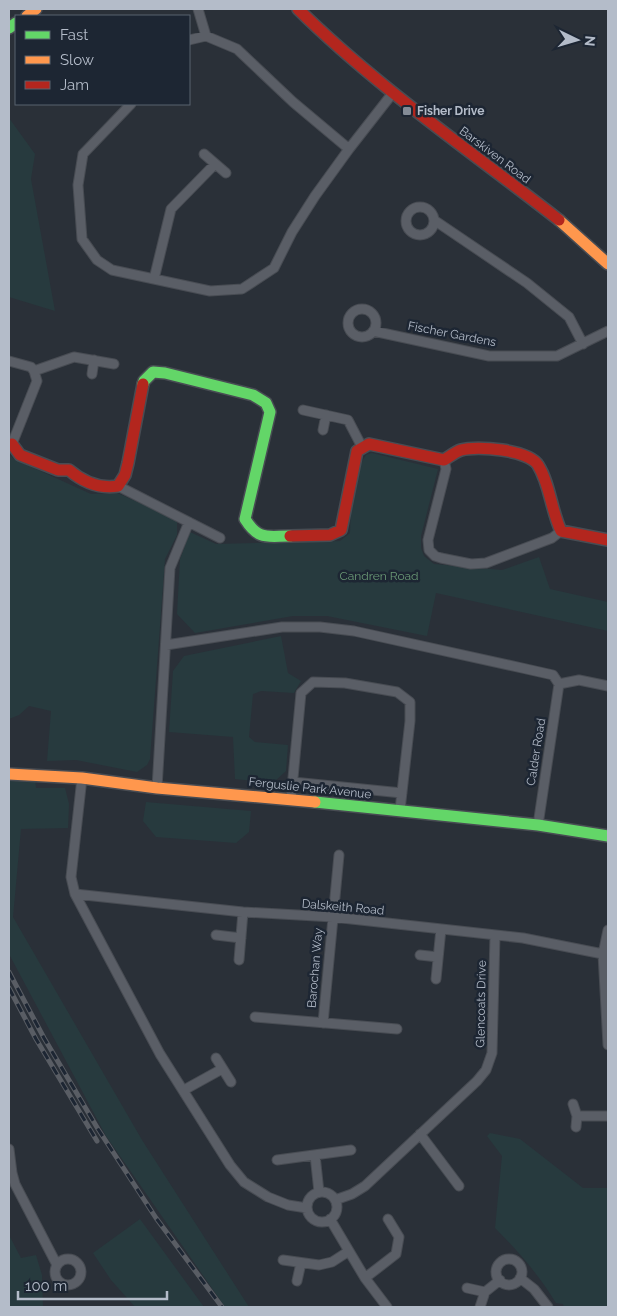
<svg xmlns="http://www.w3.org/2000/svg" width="617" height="1316" viewBox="0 0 617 1316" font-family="Raleway,sans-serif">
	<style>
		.green { fill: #273a3e }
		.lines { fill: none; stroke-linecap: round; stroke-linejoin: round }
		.street-casing { stroke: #484c53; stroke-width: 11 }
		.fast-casing { stroke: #484c53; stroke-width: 14 }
		.slow-casing { stroke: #484c53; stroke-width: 14 }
		.jam-casing { stroke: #484c53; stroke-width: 14 }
		.street { stroke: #5a5e66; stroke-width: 9 }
		.fast { stroke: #63d668; stroke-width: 11 }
		.slow { stroke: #ff974d; stroke-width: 11 }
		.jam { stroke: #b3261e; stroke-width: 11 }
		.rail-casing { stroke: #595d64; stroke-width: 5 }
		.rail { stroke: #1d2633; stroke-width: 3; stroke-dasharray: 9; stroke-linecap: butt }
		.poi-dot { fill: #848b96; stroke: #1d2633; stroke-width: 2 }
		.labels { text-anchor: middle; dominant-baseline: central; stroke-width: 5; stroke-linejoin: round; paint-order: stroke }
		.poi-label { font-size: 12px; font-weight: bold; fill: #b4bcc9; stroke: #1d2633; text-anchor: start }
		.street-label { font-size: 12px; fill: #b4bcc9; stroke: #1d2633 }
		.park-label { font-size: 12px; fill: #6b9a76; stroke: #1d2633 }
	</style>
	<rect width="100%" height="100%" fill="#2a3038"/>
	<path class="green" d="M9 118 35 154 31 179 55 311 9 297Z
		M372 453 438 469 421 536V548L424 556 434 564 502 570 539 557 550 589 608 602V631L436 593 427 636 327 616H293L195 633 177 614 180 559 190 532 216 544 340 541 350 533C351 507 351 476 366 455Z
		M9 454 14 459 91 494 117 493 177 519V535L165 559 150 759 147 765 137 772 76 760 47 761 51 711 29 706 19 715 9 719Z
		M281 636 288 673 301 681 294 693 261 691 253 694 249 737 255 742 288 745 286 771 273 783 235 779 233 737 169 732 173 671 184 656Z
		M35 778 36 788H65L69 804 68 828 21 829 13 917 142 1140 249 1307H225L106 1136 9 954V781Z
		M146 802 251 811 249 832 236 843 156 837 143 821Z
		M490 1133 520 1139 583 1188H608V1307H564L563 1304 556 1303C539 1275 518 1251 495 1228L502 1156 487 1136Z
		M140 1219 204 1307H135L111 1280 93 1253Z
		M9 1235 21 1258 36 1255 42 1275 43 1307H9Z"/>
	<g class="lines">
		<defs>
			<path id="street" d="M198 9 206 36
				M189 40 206 36 237 49 293 102 349 149
				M131 104 83 154 78 185 82 239 97 260 112 270 210 291 242 289 274 268 292 232 315 196 349 149 392 94
				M204 154 226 173
				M406 221a14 14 0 1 1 28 0a14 14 0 1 1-28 0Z
				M434 220 527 283 569 317 583 344
				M154 279 171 209 215 164
				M348 323a14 14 0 1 1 28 0a14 14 0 1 1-28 0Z
				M373 331 489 356H557L608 331
				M9 361 31 367 34 371 37 381 12 444 9 446
				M34 371 74 357 114 364
				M92 374 94 360
				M303 410 348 420 362 447
				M323 430 326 415
				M444 460 446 469 428 540 429 550 435 556 441 558 471 564 486 563 552 538 561 531
				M118 486 220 538
				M166 645 282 627H320L354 631 522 668 553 675 559 684 579 680 608 686
				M82 778 71 877 75 894 160 1054 230 1165 244 1182 268 1197 288 1205 307 1208
				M293 782 402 793
				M157 788 170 568 189 522
				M291 799 301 693 313 682 345 683 397 692 410 702V721L400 810
				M538 825 559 684
				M75 894 243 912 333 917 523 938 608 955
				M608 930 603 954 608 1045
				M216 935 241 938
				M420 955 438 957
				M239 960 243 912
				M436 979 441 929
				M255 1017 397 1029
				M323 1023 339 855
				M216 1058 231 1082
				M184 1090 222 1069
				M573 1104 577 1116 576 1127
				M577 1116H608
				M420 1134 459 1186
				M9 1149 12 1173 15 1184 57 1265
				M315 1155 319 1192
				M277 1160 351 1150
				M307 1207a15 15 0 1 1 30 0a15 15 0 1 1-30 0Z
				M335 1200 352 1194 365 1186 477 1081 486 1070 492 1053 495 935
				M330 1219 365 1278 387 1307
				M55 1272a13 13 0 1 1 26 0a13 13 0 1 1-26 0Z
				M496 1272a13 13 0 1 1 26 0a13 13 0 1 1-26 0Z
				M283 1260 319 1265 332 1262 349 1251
				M365 1278 396 1254 399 1237 388 1219
				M520 1278 534 1289 548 1307
				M297 1281 301 1263
				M467 1288 485 1292 500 1280
				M480 1307 485 1292"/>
			<path id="fast" d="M9 28 16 23
				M143 384 144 381 153 372 165 373 253 395 266 403 270 412 245 519C259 541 267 536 290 536
				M315 802 538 825 608 836"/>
			<path id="slow" d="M27 16 36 9
				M559 220 608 264
				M9 774 82 778 157 788 315 802"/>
			<path id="jam" d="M298 9C378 88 471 151 559 220
				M12 444 20 455 58 470H69C83 482 99 489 118 486L125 475 128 463 143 384
				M290 536 330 535 341 530 357 451 369 444 444 460C449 457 455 452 461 450 477 445 529 450 538 465 550 484 551 510 561 531L608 540"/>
		</defs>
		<use href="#street" class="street-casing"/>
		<use href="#fast" class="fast-casing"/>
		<use href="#slow" class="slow-casing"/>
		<use href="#jam" class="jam-casing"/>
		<use href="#street" class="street"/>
		<use href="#fast" class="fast"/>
		<use href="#slow" class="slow"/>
		<use href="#jam" class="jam"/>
		<defs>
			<path id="rail" d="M9 972 44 1038 98 1129 156 1218 222 1307
				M9 988 36 1039 97 1141"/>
		</defs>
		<use href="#rail" class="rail-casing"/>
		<use href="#rail" class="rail"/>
	</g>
	<rect class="poi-dot" x="402" y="106" width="10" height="10" rx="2.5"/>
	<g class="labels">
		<g class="poi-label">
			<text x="417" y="111">Fisher Drive</text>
		</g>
		<g class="street-label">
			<text transform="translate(495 155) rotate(37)">Barskiven Road</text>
			<text transform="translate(452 334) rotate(11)">Fischer Gardens</text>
			<text transform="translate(536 752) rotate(-81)">Calder Road</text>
			<text transform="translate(310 788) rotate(6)">Ferguslie Park Avenue</text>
			<text transform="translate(343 907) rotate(5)">Dalskeith Road</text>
			<text transform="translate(315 968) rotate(-85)">Barochan Way</text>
			<text transform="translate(481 1004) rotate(-89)">Glencoats Drive</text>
		</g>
		<g class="park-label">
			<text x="379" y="576">Candren Road</text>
		</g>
	</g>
	<rect width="617" height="1316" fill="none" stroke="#b4bcc9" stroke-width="20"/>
	<rect x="15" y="15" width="175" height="90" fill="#1d2633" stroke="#59626f"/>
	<rect x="25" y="31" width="25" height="8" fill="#63d668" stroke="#59626f"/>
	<text x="60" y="40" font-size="15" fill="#b4bcc9">Fast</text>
	<rect x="25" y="56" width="25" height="8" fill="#ff974d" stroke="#59626f"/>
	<text x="60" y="65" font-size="15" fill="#b4bcc9">Slow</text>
	<rect x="25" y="81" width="25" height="8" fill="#b3261e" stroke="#59626f"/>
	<text x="60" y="90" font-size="15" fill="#b4bcc9">Jam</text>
	<g transform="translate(577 40) rotate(95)" stroke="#1d2633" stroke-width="4" paint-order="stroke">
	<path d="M0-4L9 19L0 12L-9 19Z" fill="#b4bcc9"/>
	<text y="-8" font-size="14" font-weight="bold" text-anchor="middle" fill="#b4bcc9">N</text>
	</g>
	<path d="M18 1291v8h149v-8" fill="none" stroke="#b4bcc9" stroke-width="2.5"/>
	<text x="25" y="1291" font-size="15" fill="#b4bcc9" stroke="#1d2633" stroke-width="4" paint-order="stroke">100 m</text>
</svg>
